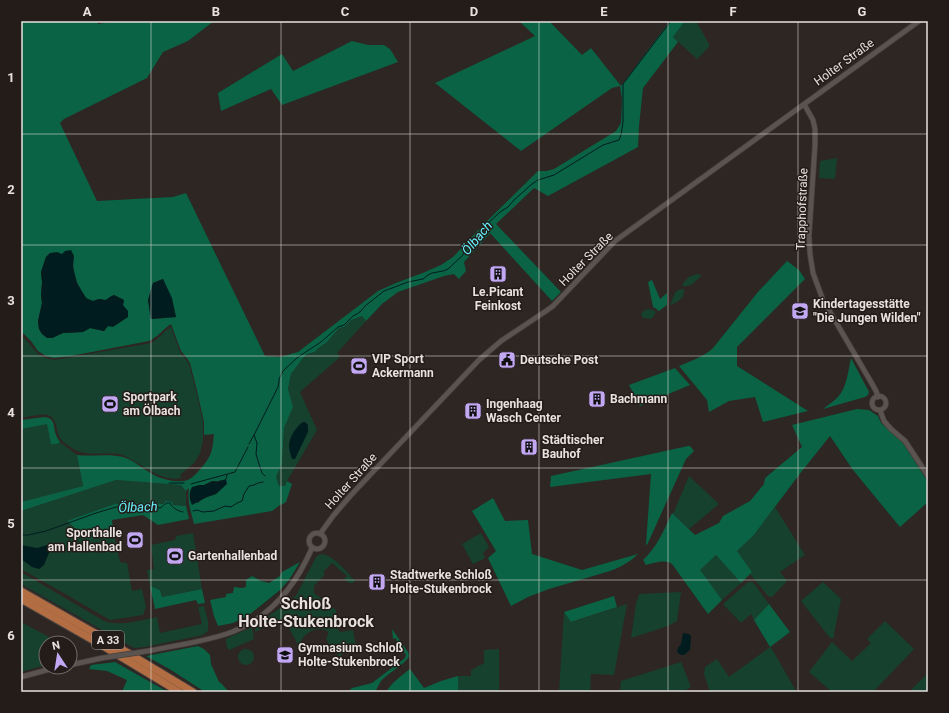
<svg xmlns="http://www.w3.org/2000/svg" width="949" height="713" viewBox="0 0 949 713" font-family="Roboto,sans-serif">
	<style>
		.green { fill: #17412f }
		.forest { fill: #0a6344; fill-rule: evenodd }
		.water { fill: #001c1e }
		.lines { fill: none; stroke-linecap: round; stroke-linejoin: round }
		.stream { stroke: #001c1e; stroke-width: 1 }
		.minor-casing { stroke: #47413f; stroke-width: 6 }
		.highway-casing { stroke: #47413f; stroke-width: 9 }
		.minor { stroke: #5b534f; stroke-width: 4.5 }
		.highway { stroke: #b26d42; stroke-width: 7 }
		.minor-bridge-casing { stroke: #47413f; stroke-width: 6; stroke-linecap: butt }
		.minor-bridge { stroke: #5b534f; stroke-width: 4.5 }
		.grid { fill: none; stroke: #e7e1e0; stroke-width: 1; stroke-opacity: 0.55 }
		.labels { text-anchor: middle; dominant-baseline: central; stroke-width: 3; stroke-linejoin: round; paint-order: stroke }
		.shield { fill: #231c19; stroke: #aca6a4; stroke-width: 1 }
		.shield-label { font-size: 11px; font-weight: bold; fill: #e7e1e0 }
		.street-label { font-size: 12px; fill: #e7e1e0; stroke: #231c19 }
		.poi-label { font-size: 12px; font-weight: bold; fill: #e7e1e0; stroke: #231c19; text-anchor: start }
		.water-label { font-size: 13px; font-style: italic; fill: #65f3fe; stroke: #231c19 }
		.district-label { font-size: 16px; font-weight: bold; fill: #e7e1e0; stroke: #231c19 }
		.neatline { fill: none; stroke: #e7e1e0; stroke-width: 1.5 }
		.grid-label { font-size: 13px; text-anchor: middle; font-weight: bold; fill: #e7e1e0 }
	</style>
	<rect width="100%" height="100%" fill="#2d2623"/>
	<path class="green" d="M685 21H696L709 44V47L697 59 673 37Z
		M837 158 835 179 819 178 820 161Z
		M697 274 702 275C694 282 693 287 682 286 685 279 689 276 697 274Z
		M684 289C685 298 678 302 670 305 675 296 672 290 684 289Z
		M648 309 653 310 656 312 653 317 651 319 643 318 641 315C642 312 644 310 648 309Z
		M362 316 366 321 337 353 340 357 300 392 317 430 287 481 285 486H279L276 477 282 463 284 428 293 407 288 389 291 374 303 358 307 354 315 352 316 349 327 342 339 328 344 327 351 320Z
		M171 327 180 352 189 364 197 395 203 422V441L200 453 195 462 180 475 182 478C164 482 148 469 134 461 130 459 127 457 123 455 107 451 86 458 72 448 67 445 61 441 59 436 56 429 57 418 48 415 42 413 28 417 21 418V336C36 347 33 357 55 360L151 343C159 339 165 330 171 327Z
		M47 420 57 444 60 442 77 455 83 486 21 502V424Z
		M689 476 719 504 689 529 673 514Z
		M116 480 181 485 186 491V506L155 503 67 521 88 540 113 530 120 562 127 563 132 591 142 589 146 607 143 615 110 620 105 617 60 591 21 569V511Z
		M775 507 805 555 780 572 787 581 773 596 770 597 767 595 750 574 752 572 737 551 753 536Z
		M193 533 202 589 162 597 160 590 150 586 147 570 154 569 151 545 175 540 176 536Z
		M481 533 489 547 483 553 485 558 473 564 462 544Z
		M323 554C335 557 347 572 355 581L353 583H349L344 579 347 576 332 563 323 572 325 574 314 586V593L336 610 338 629 340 632 353 630 356 645C347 648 345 648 340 657H338L336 648 331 649 326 638 328 635V632C319 624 301 634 300 645L301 646 299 647 284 618 255 632V625L291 601 297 594 316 557 318 555Z
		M716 555 741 583 722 600 699 570Z
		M21 572 104 621C121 627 140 620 157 617L160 633 202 624 198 607 204 606 208 621V631L203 635 145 647 134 648 21 584Z
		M748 582H753L769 604 754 620 751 614 741 623 723 604Z
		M823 582 841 599 834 634V638H830L801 601Z
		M681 592 677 621 668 626 631 638 636 604 639 594Z
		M627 604 614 675 591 674 590 692H559L564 612 572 622Z
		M885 621 914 649 873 692H832L809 672 832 642 852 661 871 643 867 639Z
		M21 622 60 643H46V665L21 672Z
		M252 627 254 639 229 650C226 647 226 643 226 639Z
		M770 647 772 649 796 691 795 692H709V689L704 674 705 667 717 659 729 677Z
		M499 649V692H458V676H471V670L484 663V650Z
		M238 657a8 8 0 1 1 16 0a8 8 0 1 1-16 0Z
		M681 662 691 687 685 691 686 692H620L621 681Z
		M928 673V692H909Z"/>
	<path class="forest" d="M21 21H97L98 24 114 21H214L188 41 163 52 147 78 64 119 60 123 97 201 173 197 186 193 265 356 280 357 298 352 378 291 396 283 425 272 441 265 453 257 483 225 538 171H546L554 169 616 131 621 123 622 99 620 86 612 88 521 151 435 83 535 36 519 21H549L582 55 591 48 621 86 670 21H685L673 37 678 42 643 88 639 126 638 147 548 196 536 189 534 188 496 224 561 292 552 301 490 233 464 262 466 271 459 279 454 274 444 276 398 292 382 304 366 321 362 316 351 320 344 327 339 328 327 342 317 349 315 352 307 354 303 358 291 374 288 389 293 407 284 428 282 464 276 477 279 486H285L287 481 292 484 286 502 283 504 280 505 272 511 194 524C191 511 187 502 189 488L186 491 181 485 116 480 21 511V502L83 486 77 455C92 457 109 453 123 457 136 461 146 472 158 477 166 480 179 483 188 480 195 477 207 462 210 455 213 449 213 441 214 434L204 435V422L197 391 190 363 186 357 181 351 171 324C163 329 158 337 149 341L71 356 54 358 46 356 38 351 31 341 24 334 21 333ZM50 253 63 255 73 263C73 277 79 288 87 299L93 301 99 299 106 300 110 297 114 295 124 300 123 305 104 331 90 328 83 332 63 333 52 338 42 334 39 329 38 321 42 303 41 296 42 282 41 272 46 257ZM163 279 176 317 151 319 148 300 153 283ZM222 480 220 490 216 494 207 497 202 499 198 503 190 500C189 486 192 488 204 485 207 484 210 481 213 481 217 481 219 481 222 480Z
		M352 41 368 45H384L390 49 398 62 282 105 271 89 221 111 218 93 282 54 293 71Z
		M787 261 799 270 805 279 737 347V366L808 411 763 422 755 397 729 401 709 412 707 400 679 366C691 361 703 357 713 348L758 292Z
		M652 280 660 299 667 293V305L659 311 655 308 653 307 648 282Z
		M851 358 869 392 868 395 865 397 823 409C828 405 834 401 838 397 847 387 848 371 851 358Z
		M675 368 690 385 640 406 629 385Z
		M857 409 869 410 878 416 881 423 903 443 928 482V502L900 527 853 470 830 436 802 471 753 536 737 551 752 572 741 583 716 555 700 570 722 600 708 614 672 564C665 559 655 563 646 565L643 560C657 547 664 530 672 513L695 535 719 523 723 516 750 501 764 484 765 478 802 447 792 425Z
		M45 417C54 418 54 425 55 432 56 436 58 439 60 442L57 444H51L47 424 21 429V420Z
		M688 446H690L694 451 686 459 647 545 646 544 651 474 550 487 551 476Z
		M493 498 505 521 528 520 532 554 582 570 638 554C630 562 621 567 610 571L549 589 528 597 511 606 488 558 496 551 472 511Z
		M166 501 172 502 173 505 186 506 189 519 158 525 143 515 112 520 113 530 88 540 67 521 115 504 155 503 163 504Z
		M300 562 289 580 280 590 249 615 233 623 218 626 214 616 210 600 226 597V594L233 593 234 587 242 588 246 587V580L252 576 261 581 269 583 280 576 282 572Z
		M150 586 160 590 162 597 202 589 205 603 198 604 196 600 155 609Z
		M614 596 617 607 571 622 564 612Z
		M769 604 790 632 770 647 754 620Z
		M392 629 408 652 409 656C406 664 388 673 381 681 379 684 377 689 375 692H348L352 688 372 683 405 658 406 655 402 649H398L396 638 393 639Z
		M198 646 204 649 210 655 211 664 219 682 221 683 229 692H205L171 670 146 656Z
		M115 662 168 692H122L127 680 107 671 89 669 91 665Z
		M410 669 424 688 441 681 458 676V692H386C392 682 401 676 410 669Z"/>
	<path class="water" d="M71 250 74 256 73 267 77 283 86 298 93 301 99 299 106 300 110 297 114 295 124 300 123 305 128 311V317L113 327 108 326 104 331 90 328 83 332 63 333 52 338H47L42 334 39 329 38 321 42 303 41 296 42 282 41 272 46 257 50 253 57 252 62 254 65 251Z
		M163 279 172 298 176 317 151 319 148 300 153 283Z
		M303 422H305L308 425V432L295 459H292C291 455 289 451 289 446 289 437 296 427 303 422Z
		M226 479 227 484 216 494 207 497 192 505C189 499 189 493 192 487L199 485H204L213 481 217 482Z
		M21 545 37 548 47 545 51 548 44 565 39 569 32 567 21 559Z
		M683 633 689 634 691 636 690 650 684 655H681L677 652 678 648 681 644Z"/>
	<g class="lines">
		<path class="stream" d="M249 444 254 435
			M265 476 262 473 259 464 256 454 257 443 254 435 278 387 279 382V379L283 371 298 357 321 342 338 327 344 325 353 316 357 314 361 311 365 306 384 291 408 282 423 279 428 275 432 273 443 271 448 269 463 255 468 247 486 225 500 212 508 207 514 200 532 184 538 180 554 175 603 145 619 140 621 135 623 122V84L671 21
			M226 479 227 475
			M169 483H184
			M191 484 235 472 248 447
			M193 511 197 510 203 512 214 511 225 506 231 507 237 503 242 501 244 494 249 486C255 486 257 482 263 482
			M21 535H28L46 531 96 513 116 507 147 506 160 508C164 506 165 502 170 503 172 508 178 511 183 512"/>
		<defs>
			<path id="minor" d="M804 104 813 120 815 129V145L809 236 810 254 813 273 823 300 871 382 876 391 878 397
				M872 403a7 7 0 1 1 14 0a7 7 0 1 1-14 0Z
				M880 410 884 421 891 429 905 441 928 476
				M309 541a8 8 0 1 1 16 0a8 8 0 1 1-16 0Z
				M320 534 333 516 351 495 479 360 501 341 546 311 553 306 615 241 919 21
				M148 651C176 645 205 642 232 632 271 617 296 585 312 548
				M70 665 102 658
				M21 677 58 667"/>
			<path id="highway" d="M21 591 100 636 193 692
				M21 599 98 643 179 692"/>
		</defs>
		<use href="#minor" class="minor-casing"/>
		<use href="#highway" class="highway-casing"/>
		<use href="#minor" class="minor"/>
		<use href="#highway" class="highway"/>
		<defs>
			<path id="minor-bridge" d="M102 658 148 651"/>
		</defs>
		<use href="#minor-bridge" class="minor-bridge-casing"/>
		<use href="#minor-bridge" class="minor-bridge"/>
	</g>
	<path class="grid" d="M151 21V692M281 21V692M410 21V692M539 21V692M668 21V692M798 21V692M21 134H928M21 245H928M21 356H928M21 468H928M21 580H928"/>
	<defs>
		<symbol id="building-square" viewBox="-11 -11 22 22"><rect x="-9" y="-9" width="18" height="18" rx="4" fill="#c2a7f2" stroke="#231c19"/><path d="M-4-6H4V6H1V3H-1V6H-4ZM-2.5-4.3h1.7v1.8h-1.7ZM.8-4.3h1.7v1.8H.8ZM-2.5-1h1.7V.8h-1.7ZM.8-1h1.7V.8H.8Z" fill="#111"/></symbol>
		<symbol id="school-square" viewBox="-11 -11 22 22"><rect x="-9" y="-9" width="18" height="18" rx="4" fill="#c2a7f2" stroke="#231c19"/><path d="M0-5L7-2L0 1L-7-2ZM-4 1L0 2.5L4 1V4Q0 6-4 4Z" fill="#111"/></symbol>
		<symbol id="civic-square" viewBox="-11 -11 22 22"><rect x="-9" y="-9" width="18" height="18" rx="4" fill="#c2a7f2" stroke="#231c19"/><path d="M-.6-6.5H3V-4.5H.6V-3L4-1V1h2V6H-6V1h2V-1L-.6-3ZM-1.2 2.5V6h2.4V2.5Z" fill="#111"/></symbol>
		<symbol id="stadium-square" viewBox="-11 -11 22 22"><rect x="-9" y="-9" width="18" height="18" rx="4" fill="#c2a7f2" stroke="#231c19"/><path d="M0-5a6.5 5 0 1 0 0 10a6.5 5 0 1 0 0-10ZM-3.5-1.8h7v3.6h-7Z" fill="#111"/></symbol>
	</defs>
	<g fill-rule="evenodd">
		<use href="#building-square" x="488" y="264" width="20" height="20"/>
		<use href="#school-square" x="790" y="301" width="20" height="20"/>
		<use href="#civic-square" x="497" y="350" width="20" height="20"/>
		<use href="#stadium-square" x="349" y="356" width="20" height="20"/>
		<use href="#building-square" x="587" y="389" width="20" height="20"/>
		<use href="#stadium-square" x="100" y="394" width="20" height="20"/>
		<use href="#building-square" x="463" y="401" width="20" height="20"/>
		<use href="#building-square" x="519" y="437" width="20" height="20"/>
		<use href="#stadium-square" x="125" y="530" width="20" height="20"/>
		<use href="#stadium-square" x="165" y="546" width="20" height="20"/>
		<use href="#building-square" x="367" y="572" width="20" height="20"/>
		<use href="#school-square" x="275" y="645" width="20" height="20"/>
	</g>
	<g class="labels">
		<rect class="shield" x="92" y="631" width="32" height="18" rx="3"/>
		<g class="shield-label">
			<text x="108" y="640">A 33</text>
		</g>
		<g class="street-label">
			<text transform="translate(844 62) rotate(-36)">Holter Straße</text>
			<text transform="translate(802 209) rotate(-88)">Trapphofstraße</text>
			<text transform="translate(586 259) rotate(-45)">Holter Straße</text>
			<text transform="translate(351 481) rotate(-48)">Holter Straße</text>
		</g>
		<g class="poi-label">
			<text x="498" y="292" text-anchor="middle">Le.Picant<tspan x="498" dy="14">Feinkost</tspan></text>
			<text x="813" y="304">Kindertagesstätte<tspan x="813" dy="14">"Die Jungen Wilden"</tspan></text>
			<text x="372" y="359">VIP Sport<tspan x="372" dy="14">Ackermann</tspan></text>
			<text x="520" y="360">Deutsche Post</text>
			<text x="123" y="397">Sportpark<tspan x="123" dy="14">am Ölbach</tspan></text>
			<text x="610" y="399">Bachmann</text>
			<text x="486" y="404">Ingenhaag<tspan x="486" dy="14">Wasch Center</tspan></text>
			<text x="542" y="440">Städtischer<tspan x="542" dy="14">Bauhof</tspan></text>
			<text x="122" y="533" text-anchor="end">Sporthalle<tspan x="122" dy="14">am Hallenbad</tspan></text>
			<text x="188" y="556">Gartenhallenbad</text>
			<text x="390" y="575">Stadtwerke Schloß<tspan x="390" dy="14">Holte-Stukenbrock</tspan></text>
			<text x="298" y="648">Gymnasium Schloß<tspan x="298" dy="14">Holte-Stukenbrock</tspan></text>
		</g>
		<g class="water-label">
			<text transform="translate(477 238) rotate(-50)">Ölbach</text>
			<text transform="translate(138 507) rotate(-2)">Ölbach</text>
		</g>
		<g class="district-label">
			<text x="306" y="603">Schloß<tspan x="306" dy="18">Holte-Stukenbrock</tspan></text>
		</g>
	</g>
	<rect width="949" height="713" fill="none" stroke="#231c19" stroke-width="44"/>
	<g transform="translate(58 655) rotate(348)"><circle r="19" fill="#231c19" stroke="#716b69"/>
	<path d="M0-3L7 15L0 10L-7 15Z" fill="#c2a7f2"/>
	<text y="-6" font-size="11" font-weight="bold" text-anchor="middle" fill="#e7e1e0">N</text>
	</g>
	<rect x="22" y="22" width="905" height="669" class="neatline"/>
	<g class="grid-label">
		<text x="87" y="16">A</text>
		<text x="216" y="16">B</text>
		<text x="345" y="16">C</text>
		<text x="474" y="16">D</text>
		<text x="604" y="16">E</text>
		<text x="733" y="16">F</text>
		<text x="862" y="16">G</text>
		<text x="11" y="82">1</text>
		<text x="11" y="194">2</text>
		<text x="11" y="305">3</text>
		<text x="11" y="417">4</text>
		<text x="11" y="528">5</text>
		<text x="11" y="640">6</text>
	</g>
</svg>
